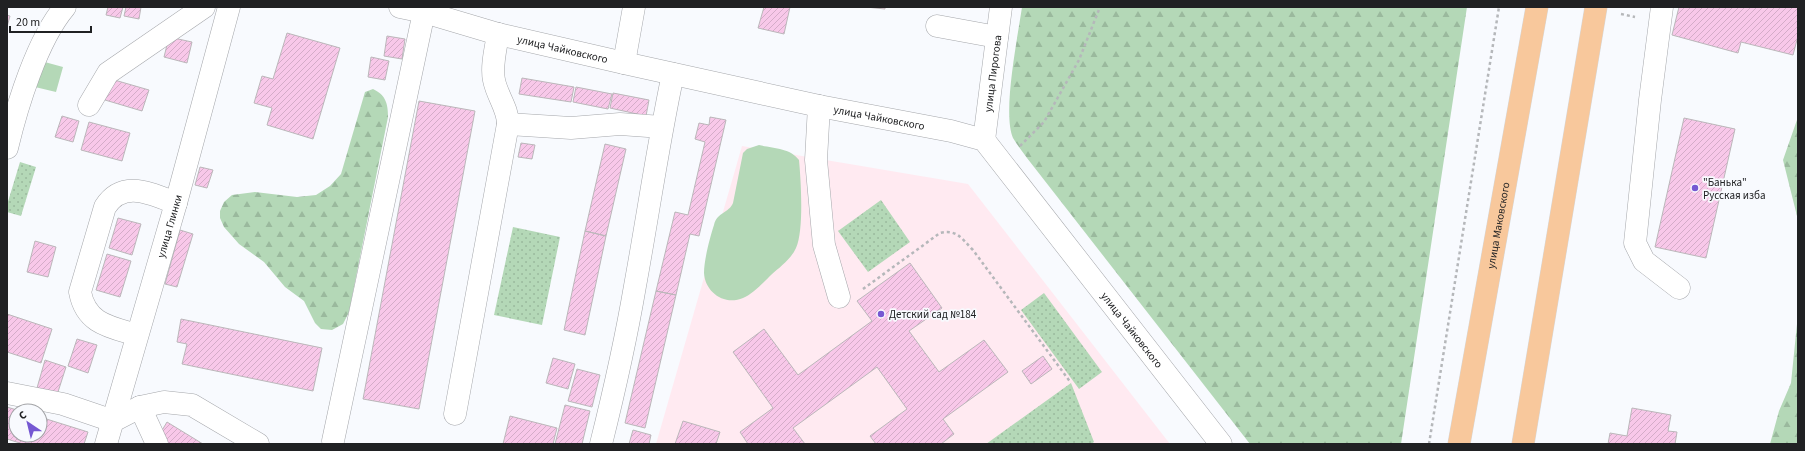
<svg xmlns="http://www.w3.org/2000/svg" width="1805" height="451" viewBox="0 0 1805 451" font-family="'Source Sans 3',sans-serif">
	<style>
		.education { fill: #ffeaf1 }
		.grass { fill: #b4d8b7 }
		.forest { fill: url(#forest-firs) }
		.park { fill: url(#park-dots) }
		.building { fill: url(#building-hatch); stroke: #bbb7ba }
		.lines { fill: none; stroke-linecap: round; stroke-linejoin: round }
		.minor-casing { stroke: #a5a7ab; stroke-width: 23 }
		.highway-casing { stroke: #d7d7d7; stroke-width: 23 }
		.path { stroke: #b5b7ba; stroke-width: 2.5; stroke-dasharray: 3 3; stroke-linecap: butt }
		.minor { stroke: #fff; stroke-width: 22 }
		.highway { stroke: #f8c89c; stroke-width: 22 }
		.poi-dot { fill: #7558d2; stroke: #f8fafe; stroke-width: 1.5 }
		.labels { text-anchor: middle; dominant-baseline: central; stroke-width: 3.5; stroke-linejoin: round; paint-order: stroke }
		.street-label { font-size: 11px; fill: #202123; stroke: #f8fafe }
		.poi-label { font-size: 11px; fill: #202123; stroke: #f8fafe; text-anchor: start }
	</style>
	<defs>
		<pattern id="forest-firs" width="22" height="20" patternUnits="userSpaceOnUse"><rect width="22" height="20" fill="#b4d8b7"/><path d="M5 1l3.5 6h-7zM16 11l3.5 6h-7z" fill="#9ab99d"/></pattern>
		<pattern id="park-dots" width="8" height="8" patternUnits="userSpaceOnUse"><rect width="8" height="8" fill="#b4d8b7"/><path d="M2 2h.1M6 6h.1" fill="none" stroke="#9ab99d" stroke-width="1.8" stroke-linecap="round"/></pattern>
		<pattern id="building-hatch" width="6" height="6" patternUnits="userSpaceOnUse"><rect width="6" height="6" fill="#f8c8e9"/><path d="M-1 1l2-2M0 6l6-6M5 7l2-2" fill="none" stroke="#d4acc8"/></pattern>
	</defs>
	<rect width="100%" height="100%" fill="#f8fafe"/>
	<path class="education" d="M742 146 968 184 1170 444H656Z"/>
	<path class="grass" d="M41 61 63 67 56 92 35 87Z
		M759 145C772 148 791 148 799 160 801 181 804 231 796 248 791 259 780 267 771 275 764 282 753 294 743 298 724 306 705 292 704 273 704 260 710 237 714 225 717 212 729 213 733 203L743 153 747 149Z"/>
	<path class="forest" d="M1022 7H1467L1401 444H1250L1027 158C1023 152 1017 145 1013 138 1002 113 1018 36 1022 7Z
		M373 89C386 95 388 104 388 117L349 312 343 324 332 330 321 329 315 323 304 301 285 287 264 262 239 244 224 227 220 218V211L224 202 232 195 255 192 297 197 316 195 330 186 341 174 365 92Z
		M1798 117V220L1783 160Z
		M1798 314V444H1770L1779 411 1791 383Z"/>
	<path class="park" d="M20 162 36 167 21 216 7 212V205Z
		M881 200 910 242 868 272 838 231Z
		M513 227 560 237 542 325 494 315Z
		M1044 293 1102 372 1079 389 1021 310Z
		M1071 383 1094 442 1091 444H986Z"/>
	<path class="building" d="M108 7H123L120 18 106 15Z
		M126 7H141L139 19 124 16Z
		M764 7H790L784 34 758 28Z
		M866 7H885V9Z
		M1679 7H1798V36L1793 55 1741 42 1738 53 1672 35Z
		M7 15 10 16 7 27Z
		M287 33 340 48 313 139 267 125 272 108 254 103 262 76 273 79Z
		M387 36 405 39 402 59 384 56Z
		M169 37 192 42 187 63 164 57Z
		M371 57 389 61 385 80 368 77Z
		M522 78 574 87 571 102 519 94Z
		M111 79 149 90 142 111 105 100Z
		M576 87 612 94 608 109 573 102Z
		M613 93 649 100 646 116 610 108Z
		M419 101 475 111 419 409 363 399Z
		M62 116 79 121 73 142 55 137Z
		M710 117 726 120 699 236 690 234 676 295 656 291 675 212 688 215 705 142 695 139 699 123 709 125Z
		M1684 118 1735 129 1706 258 1655 247Z
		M89 122 130 133 122 161 81 150Z
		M521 143 535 145 532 159 518 157Z
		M605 144 626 149 606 236 585 231Z
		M200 167 213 170 207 188 195 185Z
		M118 218 141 224 132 255 109 248Z
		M180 230 193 234 177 287 165 284Z
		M585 231 606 236 585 335 564 330Z
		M35 241 56 247 48 277 27 272Z
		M107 254 131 261 120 297 96 290Z
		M910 263 942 308 909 331 939 372 984 340 1008 372 943 419 954 434 941 444H876L870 436 907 409 877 367 793 428 805 444H748L740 432 773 408 733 352 764 329 798 375 872 321 857 301Z
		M656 291 676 295 645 428 625 423Z
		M7 314 52 329 41 363 7 352Z
		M181 319 322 348 313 391 182 364 187 344 177 342Z
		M77 339 97 345 88 373 68 366Z
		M1043 356 1052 369 1031 384 1022 371Z
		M553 358 575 364 568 389 546 383Z
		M45 360 66 367 57 395 37 388Z
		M577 369 600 375 592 407 568 401Z
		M565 405 590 411 582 444H555Z
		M7 407 20 411H16V435H40V417L88 432 84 444H23L7 439Z
		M1632 408 1671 415 1668 431 1677 432 1675 444H1608L1610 433 1627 436Z
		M510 416 557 428 553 444H503Z
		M683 421 720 432 716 444H675Z
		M167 422 203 444H168L158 437Z
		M633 430 651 435 649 444H629Z"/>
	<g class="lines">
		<defs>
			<g id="minor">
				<path id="s1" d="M400 7 424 12 498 34 624 63 819 106 951 131 984 140 1221 444"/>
				<path d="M1662 7 1650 100 1635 243 1644 261 1679 288"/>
				<path d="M937 26 997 37"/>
				<path d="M624 63 634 7"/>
				<path d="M89 105 108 73 204 7"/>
				<path d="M819 106 816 160 824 245 839 297"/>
				<path d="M508 124 571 128 620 124 662 127"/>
				<path id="s2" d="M984 140 1001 7"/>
				<path d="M7 148C17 106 37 40 65 7"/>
				<path d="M137 335C110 327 86 324 80 292L105 207C123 179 151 194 176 203"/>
				<path d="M7 393 63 404 113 421 140 407 164 402 192 405 258 444"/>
				<path d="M140 407 157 444"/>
				<path d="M455 414 508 124C508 108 497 96 494 80 491 66 496 48 498 34"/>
				<path d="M333 441 424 12"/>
				<path id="s3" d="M106 444 176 203 229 7"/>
				<path d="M601 444C614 392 626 339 635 286 648 215 658 144 673 74"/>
			</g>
			<g id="highway">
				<path id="s4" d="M1459 444 1537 7"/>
				<path d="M1523 444 1596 7"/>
			</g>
		</defs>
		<use href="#minor" class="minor-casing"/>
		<use href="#highway" class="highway-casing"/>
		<path class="path" d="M1621 14 1635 17
			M1020 146 1044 122 1079 60 1100 7
			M863 289 940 233C957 229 962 239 973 250L1071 383
			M1429 444 1499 7"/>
		<use href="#minor" class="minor"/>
		<use href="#highway" class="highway"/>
	</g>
	<g class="poi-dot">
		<circle cx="1695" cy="188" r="4"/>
		<circle cx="881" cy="314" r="4"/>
	</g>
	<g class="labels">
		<g class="street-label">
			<text stroke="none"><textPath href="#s1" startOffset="168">улица Чайковского</textPath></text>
			<text stroke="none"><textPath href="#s2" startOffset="67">улица Пирогова</textPath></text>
			<text stroke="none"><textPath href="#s1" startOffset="492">улица Чайковского</textPath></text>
			<text stroke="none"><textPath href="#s4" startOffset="222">улица Маковского</textPath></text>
			<text stroke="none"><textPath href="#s3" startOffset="227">улица Глинки</textPath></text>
			<text stroke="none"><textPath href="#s1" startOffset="840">улица Чайковского</textPath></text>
		</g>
		<g class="poi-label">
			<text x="1703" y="182">"Банька"<tspan x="1703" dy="13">Русская изба</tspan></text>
			<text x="889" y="314">Детский сад №184</text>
		</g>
	</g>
	<rect width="1805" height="451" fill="none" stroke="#202123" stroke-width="16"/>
	<g transform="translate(28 423) rotate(325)"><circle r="19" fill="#f8fafe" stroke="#a2a3a6"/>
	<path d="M0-3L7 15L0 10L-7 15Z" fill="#7558d2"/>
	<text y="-6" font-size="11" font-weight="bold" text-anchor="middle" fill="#202123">С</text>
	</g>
	<path d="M10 26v6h81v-6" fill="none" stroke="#202123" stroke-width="2"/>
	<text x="16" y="26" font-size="12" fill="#202123" stroke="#f8fafe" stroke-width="3" paint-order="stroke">20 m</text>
</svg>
